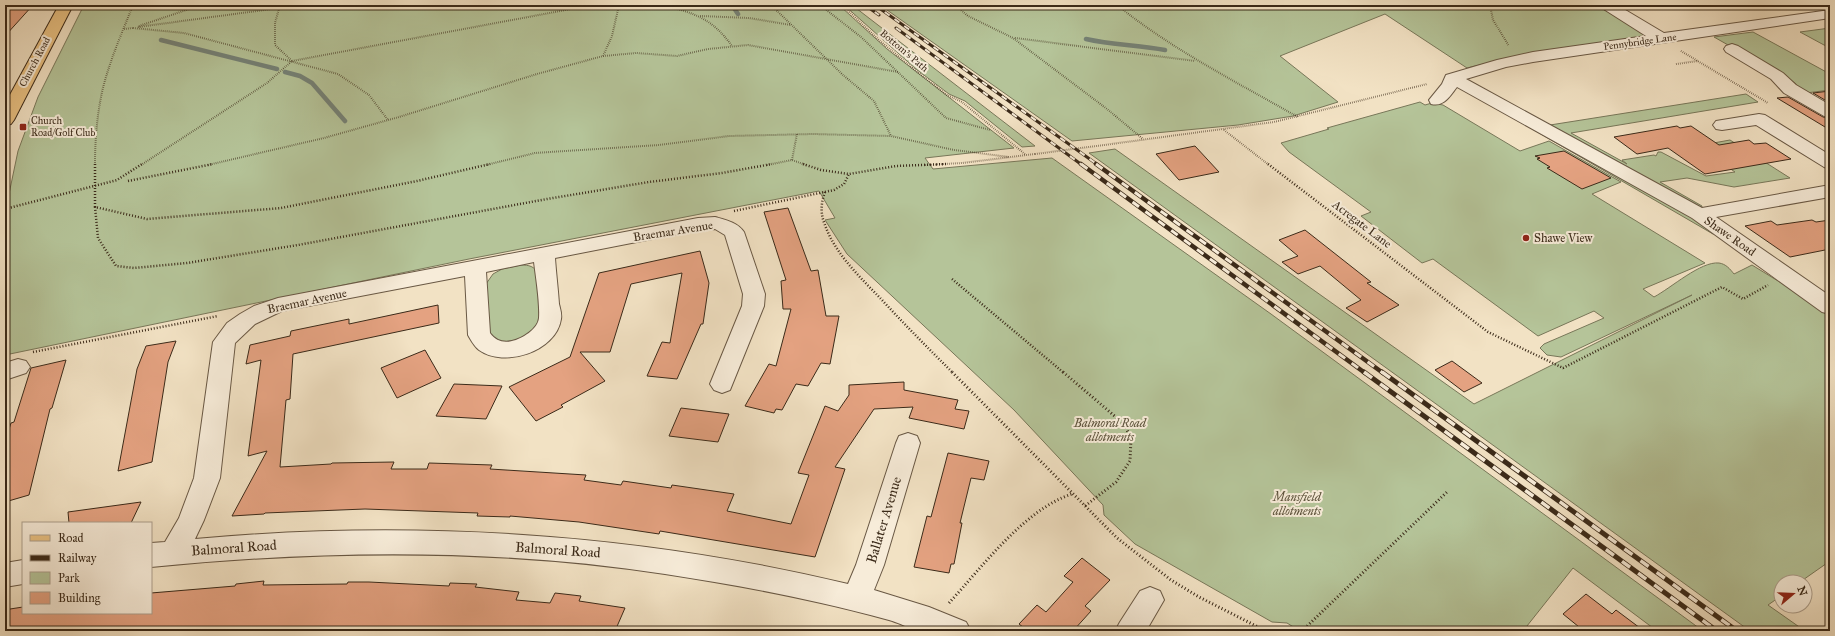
<svg xmlns="http://www.w3.org/2000/svg" width="1835" height="636" viewBox="0 0 1835 636" font-family="'IM FELL Great Primer',serif">
	<style>
		.green { fill: #b5c499; stroke: #787759 }
		.lines { fill: none; stroke-linecap: round; stroke-linejoin: round }
		.stream { stroke: #758277; stroke-width: 4.5 }
		.building { fill: #e4a281; stroke: #3b2a19 }
		.minor-casing { stroke: #695844; stroke-width: 2 }
		.major-casing { stroke: #3b2a19; stroke-width: 2 }
		.path-far2 { stroke: #3b2a19; stroke-width: 2; stroke-dasharray: 0.5 1.5; stroke-linecap: butt }
		.path-far1 { stroke: #3b2a19; stroke-width: 2.5; stroke-dasharray: 1 2; stroke-linecap: butt }
		.path { stroke: #3b2a19; stroke-width: 3; stroke-dasharray: 1 2.5; stroke-linecap: butt }
		.minor { fill: #f7ecd9; fill-rule: evenodd }
		.major { fill: #e9c182; fill-rule: evenodd }
		.rail-far2-casing { stroke: #3b2a19; stroke-width: 3 }
		.rail-far1-casing { stroke: #3b2a19; stroke-width: 4.5 }
		.rail-casing { stroke: #3b2a19; stroke-width: 5 }
		.rail-far2 { stroke: #f7ecd9; stroke-width: 2; stroke-dasharray: 6; stroke-linecap: butt }
		.rail-far1 { stroke: #f7ecd9; stroke-width: 3; stroke-dasharray: 8; stroke-linecap: butt }
		.rail { stroke: #f7ecd9; stroke-width: 3.5; stroke-dasharray: 10; stroke-linecap: butt }
		.path-bridge { stroke: #3b2a19; stroke-width: 2; stroke-dasharray: 0.5 1.5; stroke-linecap: butt }
		.poi-dot { fill: #8f2418; stroke: #f7ecd9; stroke-width: 1.5 }
		.labels { text-anchor: middle; dominant-baseline: central; stroke-width: 4; stroke-linejoin: round; paint-order: stroke }
		.far-street-label { font-size: 10px; fill: #3b2a19; stroke: #f7ecd9 }
		.far-poi-label { font-size: 10px; fill: #3b2a19; stroke: #f7ecd9; text-anchor: start }
		.street-label { font-size: 12px; fill: #3b2a19; stroke: #f7ecd9 }
		.poi-label { font-size: 12px; fill: #3b2a19; stroke: #f7ecd9; text-anchor: start }
		.park-label { font-size: 12px; font-style: italic; fill: #5a5039; stroke: #f7ecd9 }
		.near-street-label { font-size: 14px; fill: #3b2a19; stroke: #f7ecd9 }
	</style>
	<rect width="100%" height="100%" fill="#f2e2c4"/>
	<filter id="stains"><feTurbulence type="fractalNoise" baseFrequency=".005" numOctaves="4"/><feColorMatrix values="0 0 0 0 .2 0 0 0 0 .09 0 0 0 0 .02 0 0 0 .5 -.17"/></filter>
	<radialGradient id="worn" r=".72"><stop offset=".6" stop-color="#630" stop-opacity="0"/><stop offset="1" stop-color="#630" stop-opacity=".3"/></radialGradient>
	<path class="green" d="M84 5H839L887 49 1014 148 925 158 933 169 1052 158 1271 314 1703 631H1657L1573 568 1523 631H1300L1287 623 1272 622 1135 544 1104 515 1103 505 1014 410 847 254 825 220 835 218 819 191 469 259 5 355V213L18 151 38 97Z
		M844 5H852L1035 146 1022 147 965 101 949 94 916 69Z
		M880 5H1597L1649 37 1508 58 1467 68 1385 14 1280 56 1338 102 1293 116 1238 125 1072 141Z
		M1830 28V47L1824 45 1800 32Z
		M1753 32 1830 74V90L1806 93 1800 89 1795 83 1714 37Z
		M1460 87 1696 216 1717 233 1713 234Z
		M1746 94 1758 102 1571 133 1627 164 1622 160 1654 155 1656 156 1658 152H1661L1706 176 1735 172 1697 146 1730 140 1790 178 1734 187 1687 178 1660 182 1702 206 1701 210 1550 125Z
		M1420 102 1425 105 1432 103 1443 105 1520 151 1549 141 1621 182 1592 194 1705 263 1643 289 1654 297C1671 288 1701 261 1719 263 1726 264 1730 269 1734 274L1752 265 1778 281 1792 287 1830 312V561L1800 582H1781V596L1768 605 1805 631H1750L1089 153 1115 149 1474 404 1692 295 1561 357 1547 355 1540 348 1544 344 1604 318 1594 311 1538 336 1433 259 1422 263 1361 216 1371 212 1289 152 1281 143 1329 129 1327 128Z
		M521 265C529 265 534 266 539 274L540 328 517 342H497L488 334 486 284 493 274 502 269Z"/>
	<g class="lines">
		<path class="stream" d="M732 5 738 14
			M1086 39C1112 45 1139 45 1165 50
			M161 40 277 69
			M285 72 300 76 312 83 345 121"/>
	</g>
	<path class="building" d="M5 5H33L5 36Z
		M1830 91V103L1813 93Z
		M1788 97 1823 117 1830 118V130L1777 98Z
		M1677 126 1680 128 1691 126 1719 145 1749 140 1754 144 1766 143 1791 159 1705 174 1668 148 1637 154 1614 137Z
		M1195 146 1219 172 1179 180 1156 154Z
		M1564 151 1611 178 1582 189 1547 168 1550 167 1537 159 1540 158 1535 156Z
		M788 208 811 271 818 270 826 316H839L830 364 821 363 808 386 796 384 782 410 776 409 774 413 745 406 769 364 776 366 791 309H783L781 281 786 280 764 212Z
		M1812 220 1816 222 1830 220V249L1790 257 1745 226 1771 221 1777 225Z
		M1305 230 1371 282 1367 283 1399 305 1367 322 1346 308 1361 300 1320 266 1298 274 1282 262 1298 256 1279 240Z
		M700 251 709 283 703 324H701L677 379 647 376 662 342 670 343 682 273 631 284 610 352H580L605 381 561 405 563 407 536 421 509 387 570 357 599 273Z
		M438 305 439 323 293 354 290 399 286 400 280 467 331 464 332 463 394 462 391 469H427L429 463 492 465 490 469 586 475 584 480 621 485 623 481 671 488 672 485 734 494 727 511 791 524 809 475 798 473 825 406 838 411 849 395V385L904 382V390L958 400 955 409 969 411 964 429 909 418 913 407 874 409 835 467 845 469 815 557 660 531 659 534 579 522 510 516V517L477 516 478 513 365 509 265 513 264 514 232 516 267 451 248 456 261 360 246 364 250 345 290 336 291 331 349 319V324Z
		M176 341 168 362 152 462 118 471 137 369 146 346Z
		M425 350 441 378 397 398 381 368Z
		M66 360 52 408 50 409 29 495 5 502V442L11 423 14 422 31 368Z
		M1452 361 1482 383 1464 392 1435 370Z
		M454 384 502 386 486 419 436 416Z
		M681 408 729 414 718 442 669 436Z
		M948 453 989 461 984 480 971 478 960 523H962L954 564H951L949 573 914 567 927 516 931 517Z
		M141 502 131 523H69L68 512Z
		M1082 558 1110 580 1085 606 1091 611 1073 631H1028L1019 624 1037 605 1046 612 1073 582 1064 576Z
		M264 581 263 585 347 584 348 582H369L449 586 450 583 477 584 475 587 519 592 516 600 550 603 555 593 581 596 579 601 625 608 615 631H5V617L10 609 23 607V613H151V593L235 586 236 584Z
		M1586 594 1612 614 1616 610 1644 631H1584L1563 614Z"/>
	<g class="lines">
		<defs>
			<path id="minor" d="M1600 5H1617L1664 33 1830 10V18L1533 62 1506 67 1466 79 1702 208 1830 185V197L1716 217 1830 296V314L1822 312 1692 218 1457 87C1449 97 1444 107 1431 104L1429 100 1442 84 1446 75 1497 60 1533 52 1646 36 1602 8Z
				M1732 44 1738 46 1783 73 1796 85 1830 105V117L1824 116 1784 93 1771 79 1726 52 1724 49 1726 46Z
				M1759 114 1765 115 1830 155V169L1824 167 1756 125 1722 130 1716 129 1713 125 1716 121Z
				M715 217C726 220 737 222 744 232L765 294 764 306 730 390 722 393 714 390 710 384 742 306 743 294 725 235 715 229 698 230 555 258C556 273 558 289 559 304 560 308 562 314 561 319 556 352 504 368 479 350 474 346 471 340 468 335L465 276 282 311 255 324 235 343 220 478 204 520 195 539C412 519 636 533 848 584L856 565 896 443 899 436 908 433 917 436 920 443 884 565 874 590 929 607 966 622 971 631C955 631 936 634 921 631 910 629 900 623 889 620 867 614 844 608 821 603 769 591 717 582 665 574 495 548 322 550 151 567V543L165 542 179 518 194 478 213 342 227 323 240 314 254 306 278 298 698 218ZM534 262C536 278 540 302 539 318 538 329 522 339 512 341 503 343 496 341 490 333L486 272Z
				M18 359 26 361 30 367 26 373 5 380V363Z
				M23 560V584L5 587V563Z
				M1150 587 1160 591 1164 600 1146 631H1115L1120 622 1140 591Z"/>
			<path id="major" d="M59 5H73L14 120 11 124 5 125V104Z"/>
		</defs>
		<use href="#minor" class="minor-casing"/>
		<use href="#major" class="major-casing"/>
		<path class="path-far2" d="M662 5C694 13 712 18 732 46
			M771 5 843 75 874 101 891 136
			M820 5 861 37 946 118 990 130
			M842 5 880 41 915 70 947 95 962 102 1026 155
			M955 5 968 16 1013 38 1107 109 1143 139
			M1117 5C1173 50 1236 82 1298 117
			M1490 5 1493 20 1509 46
			M575 8 594 5
			M700 16 749 18 791 25
			M139 26 201 5
			M138 27 301 5
			M133 28 184 33 338 74 369 95 388 120
			M124 29 133 28
			M1015 38 1195 61
			M1681 51 1768 103
			M603 56 612 36 619 5
			M292 61 571 9 579 5
			M1676 64 1698 61
			M1224 130 1269 165
			M1104 145 1274 122 1427 84
			M792 160 797 134
			M95 165C95 140 97 116 102 92 109 62 122 33 133 5
			M141 165 267 83 292 61 275 45V23L280 5
			M208 165 324 138 399 117 537 74 603 56 636 53 677 56 708 49 748 45 898 72
			M486 165 535 153 659 145 729 136 813 134 891 136 954 150 1009 157
			M767 165 792 160 806 165
			M925 165 962 163 1035 154"/>
		<path class="path-far1" d="M95 164V207L147 219 281 208 417 181 490 164
			M803 164 821 170 849 174 896 166 947 164
			M1268 164 1488 332 1563 368 1722 287 1743 299 1768 285
			M128 181 213 164
			M825 192C821 203 820 213 825 225 835 254 861 278 882 300 905 325 929 349 953 373
			M95 207 98 238 116 266 134 268 187 263 298 245 547 199 649 182 722 173 772 164
			M5 209 117 180 142 164
			M734 211 834 190 844 184 849 174
			M952 279 1064 373
			M33 352 218 316"/>
		<path class="path" d="M952 372 1117 538 1171 580 1199 597 1266 631
			M1063 372 1124 424 1131 438 1130 461 1116 482 1085 506
			M949 603C982 567 1025 509 1072 494
			M1302 631 1447 492"/>
		<use href="#minor" class="minor"/>
		<use href="#major" class="major"/>
		<defs>
			<path id="rail-far2" d="M865 5 879 15
				M875 5 1098 165
				M896 28 1082 165"/>
			<path id="rail-far1" d="M1081 164 1365 373
				M1096 164 1383 373"/>
			<path id="rail" d="M1364 372 1717 631
				M1382 372 1737 631"/>
		</defs>
		<use href="#rail-far2" class="rail-far2-casing"/>
		<use href="#rail-far1" class="rail-far1-casing"/>
		<use href="#rail" class="rail-casing"/>
		<use href="#rail-far2" class="rail-far2"/>
		<use href="#rail-far1" class="rail-far1"/>
		<use href="#rail" class="rail"/>
		<path class="path-bridge" d="M1035 154 1104 145"/>
	</g>
	<g class="poi-dot">
		<rect x="19" y="123" width="8" height="8" rx="2"/>
		<circle cx="1526" cy="238" r="4"/>
	</g>
	<g class="labels">
		<g class="far-street-label">
			<text transform="translate(1640 42) rotate(-8)">Pennybridge Lane</text>
			<text transform="translate(904 51) rotate(40)">Bottom's Path</text>
			<text transform="translate(35 62) rotate(-62)">Church Road</text>
		</g>
		<g class="far-poi-label">
			<text x="31" y="121">Church<tspan x="31" dy="12">Road/Golf Club</tspan></text>
		</g>
		<g class="street-label">
			<text transform="translate(1362 224) rotate(37)">Acregate Lane</text>
			<text transform="translate(673 231) rotate(-9)">Braemar Avenue</text>
			<text transform="translate(1730 236) rotate(35)">Shawe Road</text>
			<text transform="translate(307 301) rotate(-12)">Braemar Avenue</text>
		</g>
		<g class="poi-label">
			<text x="1534" y="238">Shawe View</text>
		</g>
		<g class="park-label">
			<text x="1110" y="423">Balmoral Road<tspan x="1110" dy="14">allotments</tspan></text>
			<text x="1297" y="497">Mansfield<tspan x="1297" dy="14">allotments</tspan></text>
		</g>
		<g class="near-street-label">
			<text transform="translate(884 520) rotate(-73)">Ballater Avenue</text>
			<text transform="translate(234 548) rotate(-4)">Balmoral Road</text>
			<text transform="translate(558 550) rotate(4)">Balmoral Road</text>
		</g>
	</g>
	<rect width="1835" height="636" fill="none" stroke="#f2e2c4" stroke-width="20"/>
	<rect x="6" y="6" width="1823" height="624" fill="none" stroke="#3b2a19" stroke-width="2"/>
	<rect x="10" y="10" width="1815" height="616" fill="none" stroke="#3b2a19"/>
	<rect x="22" y="522" width="130" height="92" fill="#f7ecd9" stroke="#ac9e8c"/>
	<rect x="30" y="535" width="20" height="6" fill="#e9c182" stroke="#ac9e8c"/>
	<text x="58" y="542" font-size="12" fill="#3b2a19">Road</text>
	<rect x="30" y="555" width="20" height="6" fill="#3b2a19" stroke="#ac9e8c"/>
	<text x="58" y="562" font-size="12" fill="#3b2a19">Railway</text>
	<rect x="30" y="572" width="20" height="12" fill="#b5c499" stroke="#ac9e8c"/>
	<text x="58" y="582" font-size="12" fill="#3b2a19">Park</text>
	<rect x="30" y="592" width="20" height="12" fill="#e4a281" stroke="#ac9e8c"/>
	<text x="58" y="602" font-size="12" fill="#3b2a19">Building</text>
	<g transform="translate(1793 594) rotate(71)"><circle r="19" fill="#f7ecd9" stroke="#ac9e8c"/>
	<path d="M0-3L7 15L0 10L-7 15Z" fill="#8f2418"/>
	<text y="-6" font-size="11" font-weight="bold" text-anchor="middle" fill="#3b2a19">N</text>
	</g>
	<rect width="100%" height="100%" filter="url(#stains)"/>
	<rect width="100%" height="100%" fill="url(#worn)"/>
</svg>
